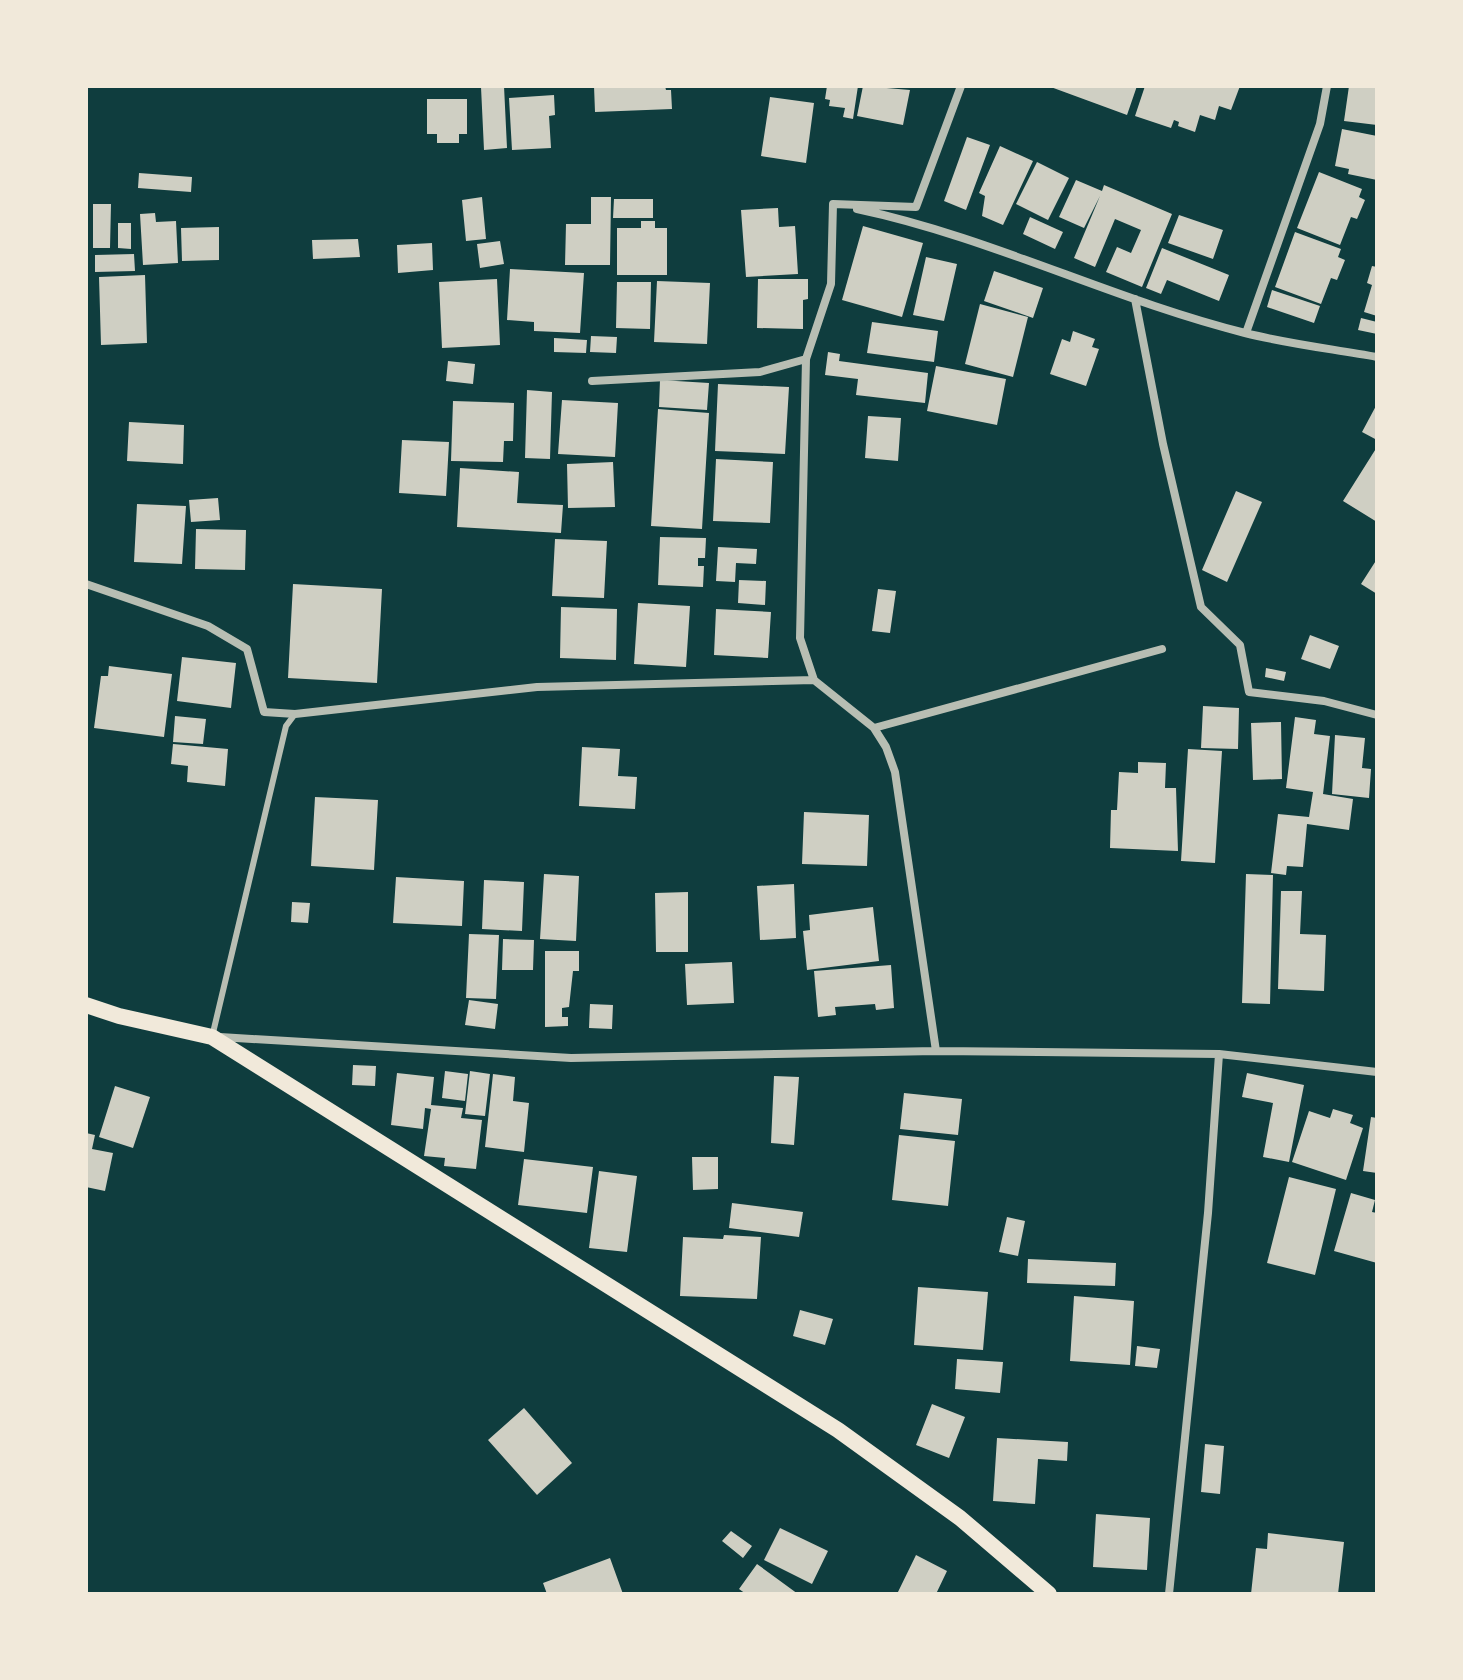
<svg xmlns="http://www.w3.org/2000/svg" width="1463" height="1680" viewBox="0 0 1463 1680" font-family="Quicksand,sans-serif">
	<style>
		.building { fill: #cfcfc3 }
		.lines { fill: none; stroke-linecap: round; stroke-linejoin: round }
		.service { stroke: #b8beb3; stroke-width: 6 }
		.minor { stroke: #b8beb3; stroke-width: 8 }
		.secondary { stroke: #f1e9da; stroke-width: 16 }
	</style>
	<rect width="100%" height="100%" fill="#0f3d3e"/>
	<path class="building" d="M504 86 507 148 484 150 481 87Z
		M594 86H665L666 90H671L672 109 595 112Z
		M827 86H858L853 119 843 117 845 108 829 106 830 100 825 99Z
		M863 86 910 90 903 125 857 116Z
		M1048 86H1137L1127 115Z
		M1145 86H1240L1231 110 1219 106 1215 120 1200 115 1195 132 1178 126 1179 122 1174 120 1171 128 1135 116Z
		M1349 86H1377V125L1344 121Z
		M554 95 555 115 549 116 551 148 512 150 509 98Z
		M770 97 814 103 806 163 761 156Z
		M427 99H467V134H459V143H437V134H427Z
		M1342 129 1377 136V180L1348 174 1349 169 1335 166Z
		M967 137 990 145 966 210 944 201Z
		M1000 146 1033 161 1003 225 982 216 985 196 979 193Z
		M1037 162 1069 178 1048 220 1016 204Z
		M1319 172 1362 189 1359 197 1365 200 1357 219 1351 217 1340 245 1297 228Z
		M139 173 192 177 191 192 138 188Z
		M1076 180 1102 191 1104 185 1172 214 1142 287 1106 272 1117 247 1131 253 1141 230 1115 219 1095 267 1074 258 1100 196 1084 228 1059 217Z
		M482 197 486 239 466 241 462 200Z
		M591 197H611L610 265H565L566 224H591Z
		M614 199H653V218H613Z
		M93 204H111L110 248H93Z
		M778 208 779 227 795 226 798 274 746 277 741 210Z
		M155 213 156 222 176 221 178 263 143 265 140 214Z
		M1179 215 1223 230 1213 259 1168 243Z
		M1030 217 1063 232 1055 249 1023 234Z
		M641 221H655V228H667V275H617V228H641Z
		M118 223H131V249L118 248Z
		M863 226 923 243 902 317 842 300Z
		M219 227V260L182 261 181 228Z
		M1295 232 1341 249 1338 257 1345 260 1337 280 1331 278 1321 304 1275 287Z
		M358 239 360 257 313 259 312 240Z
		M500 241 504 264 480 268 477 244Z
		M432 243 433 270 398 273 397 245Z
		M1162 248 1229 275 1219 301 1167 280 1161 294 1146 288Z
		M134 254 135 271 95 272V255Z
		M926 257 957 264 944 321 913 315Z
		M1372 266 1377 267V316L1364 312 1372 285 1367 283Z
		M510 269 584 273 580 333 534 331V322L507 320Z
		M994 271 1043 288 1033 318 984 301Z
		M145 275 147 343 101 345 99 277Z
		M497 279 500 345 442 348 439 282Z
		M758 279H808V299L803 300V329L757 328Z
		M657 281 710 283 707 344 654 342Z
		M617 282H651L650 329 616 328Z
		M1272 290 1320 306 1314 323 1267 307Z
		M980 304 1028 317 1013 377 965 364Z
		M1361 318 1377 322V334L1358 330Z
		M872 322 938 331 934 362 867 353Z
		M1073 331 1095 339 1092 347 1099 349 1086 386 1050 374 1062 339 1070 342Z
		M591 336 617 337 616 353 590 352Z
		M554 338 587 340 586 353 554 352Z
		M828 352 840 354 839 361 928 373 925 403 856 395 858 379 825 375Z
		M448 361 475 364 473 384 446 381Z
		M936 366 1006 379 997 425 927 411Z
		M660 380 709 383 707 410 659 407Z
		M718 384 789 387 785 454 715 451Z
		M527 390 552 392 550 459 525 458Z
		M562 400 618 403 615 457 558 454Z
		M453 401 514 403 513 441H504L503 462 451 461Z
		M1377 404V440L1362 432Z
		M658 409 709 413 702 529 651 526Z
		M868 416 901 418 898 461 865 458Z
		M129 422 184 425 183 464 127 461Z
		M402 440 449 442 446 496 399 493Z
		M1377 447V522L1343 501Z
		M716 459 773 462 770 523 713 521Z
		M613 462 615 507 568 508 567 464Z
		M460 468 519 472 517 503 563 505 561 533 457 527Z
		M1236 491 1262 502 1227 582 1202 570Z
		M218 498 220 520 191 522 189 500Z
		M137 504 186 506 182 564 134 562Z
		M196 529 246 530 245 570 195 569Z
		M660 537 706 538 705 558H698V566H704L703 587 658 585Z
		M555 539 607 541 604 598 552 596Z
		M718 547 757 549 756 564 736 563 735 582 716 581Z
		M1377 559V594L1361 584Z
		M739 580 766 581 765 605 738 603Z
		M293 584 382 589 377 683 288 678Z
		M878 589 896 591 890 633 872 631Z
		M638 603 690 606 686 667 634 664Z
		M561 607 617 609 616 660 560 658Z
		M716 609 771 612 768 658 714 655Z
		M1310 635 1339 646 1330 669 1301 659Z
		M182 657 236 663 231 708 177 701Z
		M109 666 172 674 164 737 94 728 101 676H108Z
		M1266 668 1286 672 1284 681 1265 677Z
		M1203 706 1239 708 1238 749 1201 748Z
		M175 716 206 719 203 744 173 742Z
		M1295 717 1316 720 1314 734 1330 736 1323 794 1353 799 1349 830 1307 824 1303 867 1287 866 1286 875 1271 873 1278 814 1309 817 1313 792 1286 788Z
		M1281 722 1282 779 1253 780 1251 723Z
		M1335 735 1365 738 1362 768 1371 769 1369 798 1332 794Z
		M173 744 228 749 225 786 187 782 188 766 171 764Z
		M582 747 620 749 618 776 637 777 635 809 579 806Z
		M1188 749 1222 751 1215 863 1181 861Z
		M1138 762 1166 763 1165 788H1176L1178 851 1110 848 1111 810H1117L1119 772 1138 773Z
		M315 797 378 800 374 870 311 866Z
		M804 812 869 815 867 866 802 864Z
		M544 874 579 876 576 941 540 939Z
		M1246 874 1273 875 1270 1004 1242 1003Z
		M396 877 464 881 462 926 393 923Z
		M484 880 524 882 522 931 482 929Z
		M794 884 796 938 760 940 757 886Z
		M1281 891H1302L1300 934 1326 935 1324 991 1278 989Z
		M688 892V952H656L655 893Z
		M292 902 310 903 308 923 291 922Z
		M873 907 879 961 807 970 803 931 810 930 809 915Z
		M469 934 499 935 496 999 466 998Z
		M503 939 534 940 533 970H502Z
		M545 951H579V971H573L569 1007 562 1008V1017H568V1026L545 1027Z
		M732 962 734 1003 687 1005 685 964Z
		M891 965 894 1008 876 1010 875 1004 835 1007 836 1015 818 1017 814 971Z
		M469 1000 498 1004 495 1029 465 1025Z
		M590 1004 613 1005 612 1029 589 1028Z
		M353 1065 376 1066 375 1086 352 1085Z
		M445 1071 468 1074 465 1101 442 1098Z
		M470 1071 490 1074 485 1116 465 1114Z
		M397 1073 434 1077 431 1105 463 1108 461 1118 482 1120 476 1169 444 1166 445 1158 424 1156 431 1109 425 1108 423 1129 391 1125Z
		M1247 1073 1304 1085 1289 1162 1263 1157 1273 1103 1242 1097Z
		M493 1074 515 1077 513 1101 529 1103 524 1152 485 1147Z
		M774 1076 799 1077 794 1145 771 1143Z
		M115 1086 150 1097 133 1148 99 1137Z
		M904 1093 962 1099 958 1135 900 1129Z
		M1333 1109 1353 1115 1350 1123 1363 1128 1346 1180 1292 1162 1309 1111 1330 1118Z
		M1371 1117 1377 1118V1173L1363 1171Z
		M86 1133 95 1135 92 1149 113 1153 105 1191 86 1187Z
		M899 1135 955 1141 948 1206 892 1200Z
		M692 1157H718V1189L693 1190Z
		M524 1159 593 1167 587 1213 518 1205Z
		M599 1171 637 1176 627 1252 589 1248Z
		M1289 1177 1336 1189 1315 1275 1267 1263Z
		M1351 1193 1375 1200 1372 1212 1377 1213V1263L1334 1251Z
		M732 1203 803 1212 799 1237 729 1228Z
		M1007 1217 1025 1221 1018 1256 999 1252Z
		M724 1235 761 1237 757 1299 680 1296 683 1237 723 1239Z
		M1028 1259 1116 1263 1115 1286 1027 1283Z
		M918 1287 988 1292 983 1350 914 1345Z
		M1074 1296 1134 1301 1130 1365 1070 1361Z
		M800 1310 833 1319 825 1345 793 1336Z
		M1137 1346 1160 1349 1157 1368 1135 1366Z
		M957 1359 1003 1362 1000 1393 955 1389Z
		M932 1404 965 1417 949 1458 916 1445Z
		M524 1408 572 1463 537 1495 488 1440Z
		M997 1438 1068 1442 1067 1461 1038 1459 1035 1504 993 1501Z
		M1205 1444 1224 1446 1220 1494 1201 1492Z
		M1096 1514 1150 1518 1147 1570 1093 1567Z
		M780 1528 828 1551 812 1584 764 1560Z
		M731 1531 752 1546 743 1558 722 1541Z
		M1268 1533 1344 1542 1338 1594H1251L1256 1548 1267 1549Z
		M916 1555 947 1571 936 1594H897Z
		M610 1558 623 1594H547L543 1583Z
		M757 1564 798 1594H746L739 1589Z"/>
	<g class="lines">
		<path class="service" d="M212 1037 286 726 295 714"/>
		<path class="minor" d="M857 209C990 237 1113 300 1245 333 1288 344 1333 349 1377 357
			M1135 299 1163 444 1201 607 1240 645 1249 692 1324 701 1377 715
			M1246 333 1320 124 1327 86
			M592 381 760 372 806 359
			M86 584 208 626 247 649 264 712 295 714 537 687 814 680
			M874 728 1162 649
			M220 1037 571 1058 936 1051 1219 1054 1377 1072
			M936 1051 895 772 886 747 874 728 814 680 800 638 806 359 831 284 833 204 916 207 961 86
			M1169 1594 1208 1213 1219 1054"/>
		<path class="secondary" d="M86 1005 119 1016 212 1037 838 1430 960 1518 1049 1594"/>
	</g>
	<rect width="1463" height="1680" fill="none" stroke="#f1e9da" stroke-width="176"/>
</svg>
